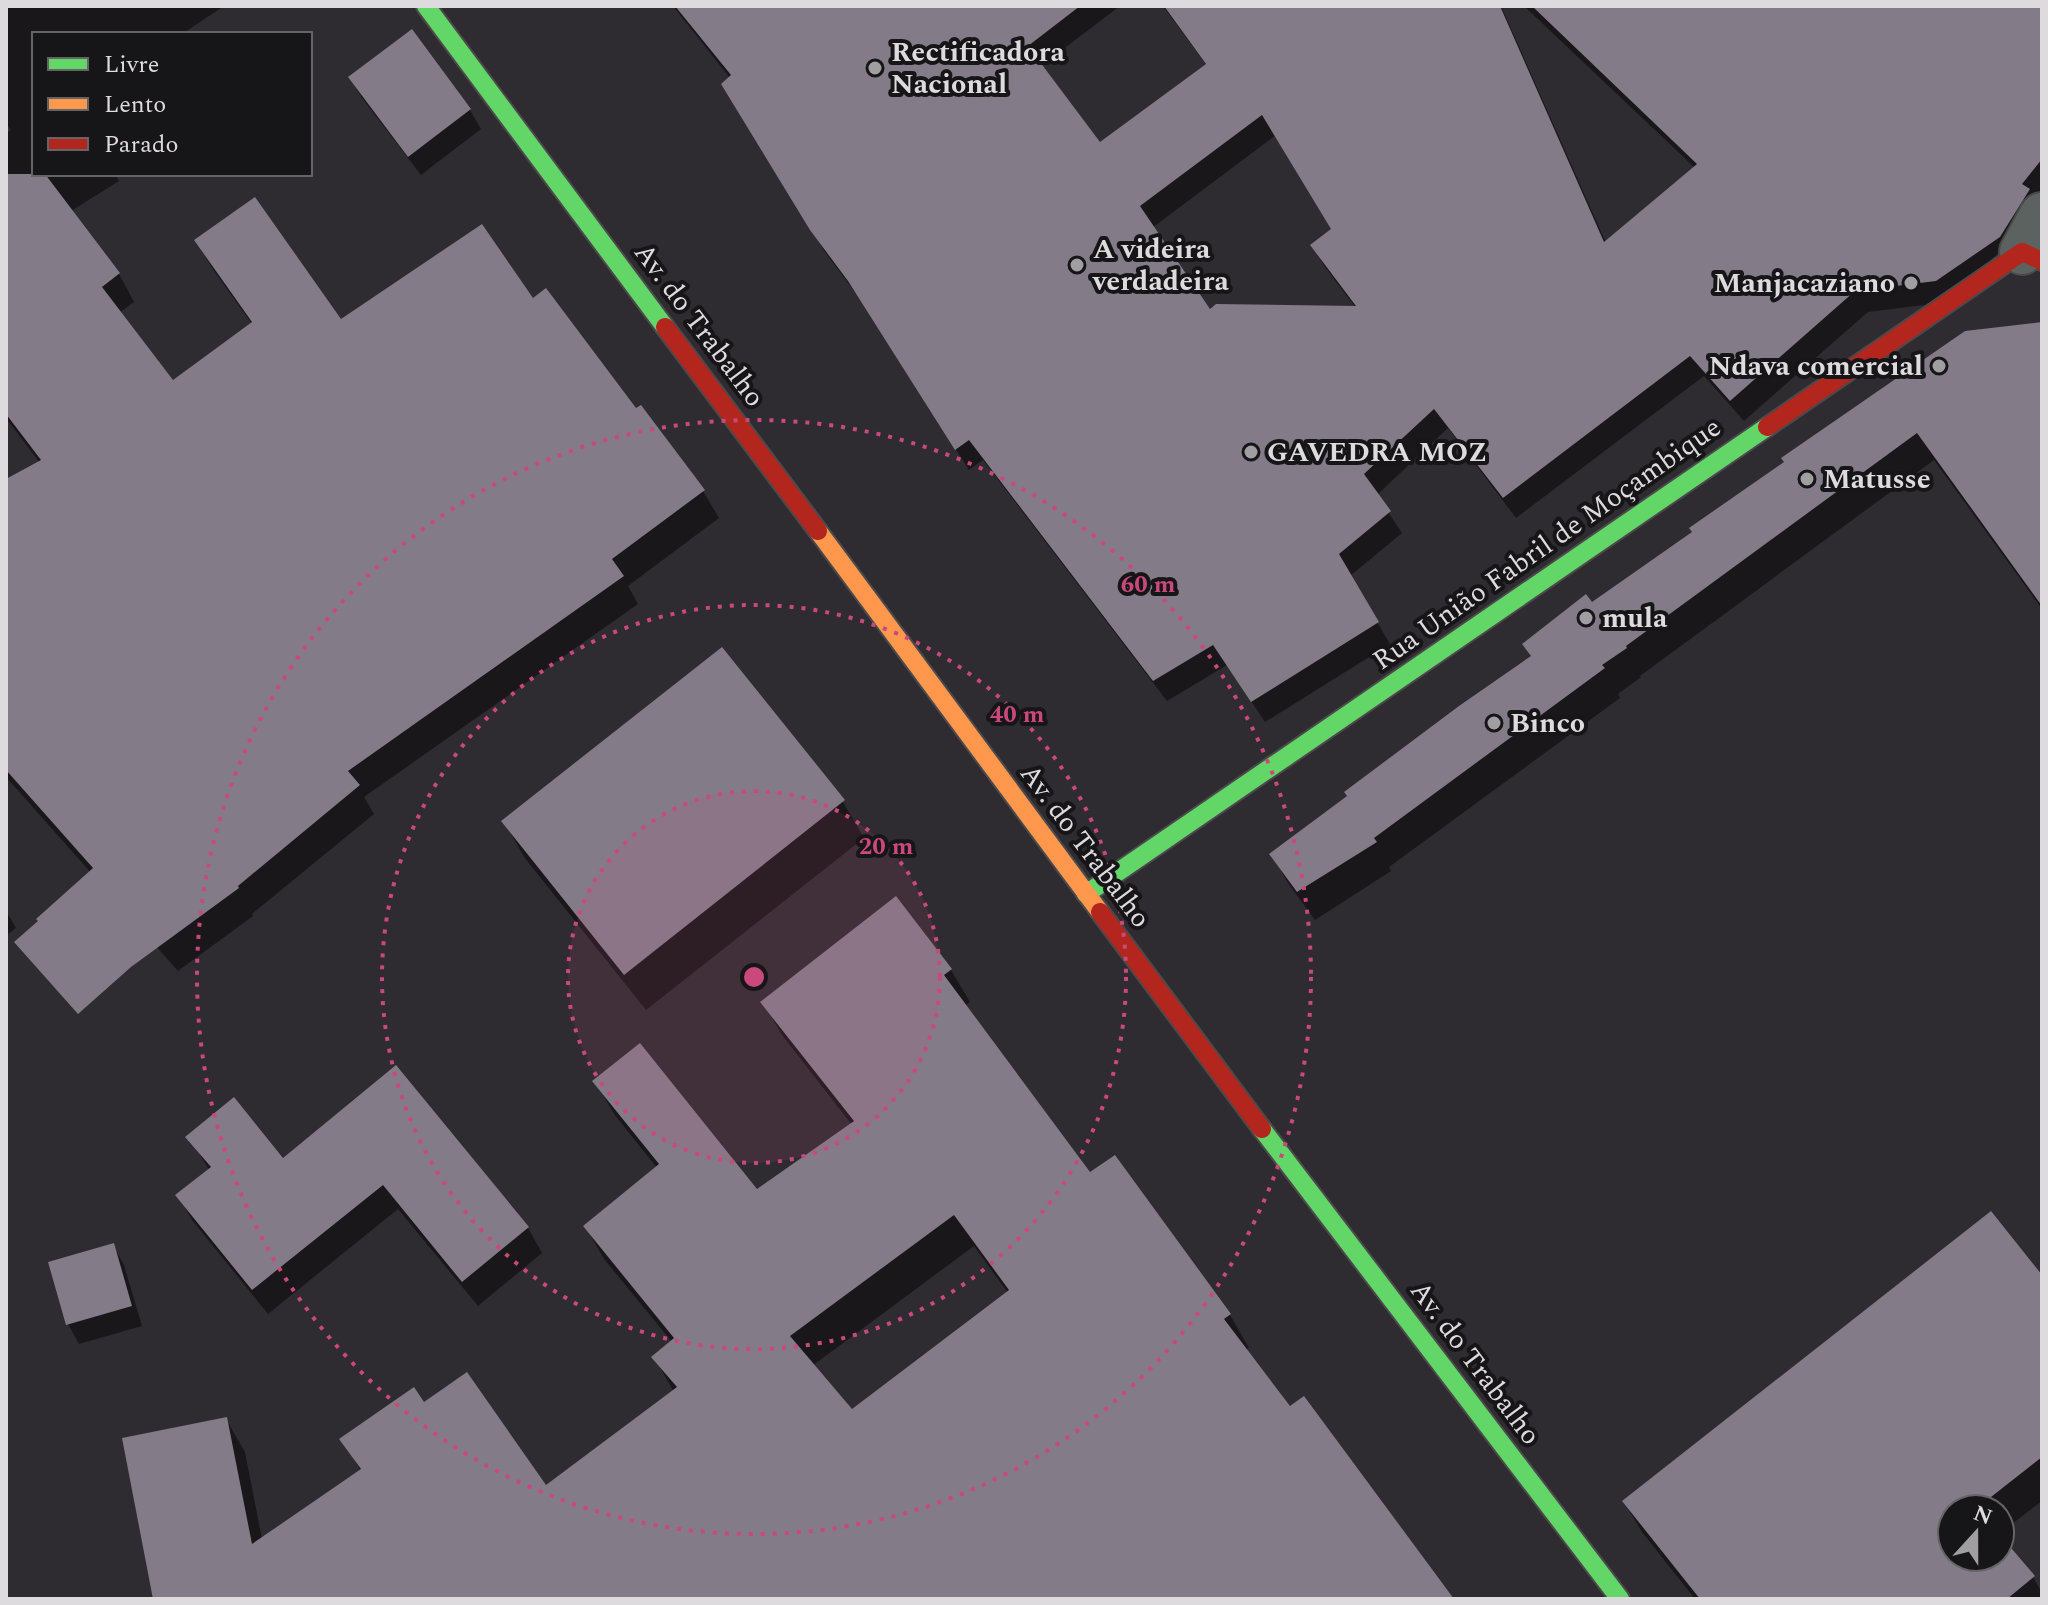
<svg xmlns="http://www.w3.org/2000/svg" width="2048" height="1605" viewBox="0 0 2048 1605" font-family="Spectral,serif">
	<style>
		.shadow { fill: #0007; fill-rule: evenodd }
		.building { fill: #837b88; fill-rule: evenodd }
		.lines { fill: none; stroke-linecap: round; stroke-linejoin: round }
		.street-casing { stroke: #4b494c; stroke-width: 48 }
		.fast-casing { stroke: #4b494c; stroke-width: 22 }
		.slow-casing { stroke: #4b494c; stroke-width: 22 }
		.jam-casing { stroke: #4b494c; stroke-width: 22 }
		.street { stroke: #5b625f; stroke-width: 44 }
		.fast { stroke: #63d668; stroke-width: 18 }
		.slow { stroke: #ff974d; stroke-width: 18 }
		.jam { stroke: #b3261e; stroke-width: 18 }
		.ring { fill: none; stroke: #c9497c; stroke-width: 4; stroke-dasharray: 4 8 }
		.poi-dot { fill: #a19ea2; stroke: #161517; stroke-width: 3 }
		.labels { text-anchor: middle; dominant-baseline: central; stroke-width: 8; stroke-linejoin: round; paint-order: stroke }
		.poi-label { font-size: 28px; font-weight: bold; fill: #dedbdf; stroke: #161517; text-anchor: start }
		.street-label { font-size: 28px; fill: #dedbdf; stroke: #161517 }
		.centre { fill: #c9497c; stroke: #161517; stroke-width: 4 }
		.ring-label { font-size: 24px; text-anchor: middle; font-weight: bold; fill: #c9497c; stroke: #161517; stroke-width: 8; stroke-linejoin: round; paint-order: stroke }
	</style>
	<rect width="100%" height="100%" fill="#2f2c31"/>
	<path class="shadow" d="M6 6H224L182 34H34V174H115L119 181 71 211 119 274 134 302 119 313 173 383 252 324 212 268 196 240 341 321 532 300 635 411 703 491 719 518 628 586 638 604 364 797 374 814 252 914 253 916 178 971 6 777V481L40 463 6 418V134L11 130 6 123Z
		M673 6H1120L1041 66 1099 145 1207 66 1163 6H1501L1606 243 1695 168 1524 6H2042V210L1948 302 1868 312 1744 421 1704 376 1516 518 1448 428 1377 495 1402 533 1350 576 1390 644 1265 722 1227 665 1167 701 983 460 969 470 863 303 825 252 736 106 730 78ZM1276 135 1334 230 1312 246 1325 267 1356 308 1209 312 1152 228Z
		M350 78 470 110 481 129 421 175 362 98Z
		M2042 324V609L1934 460 1640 676 1641 677 1618 694 1620 698 1389 867 1391 871 1315 920 1288 883 1272 855 1532 657 1524 644 1592 605Z
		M843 802 864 838 646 1010 524 857 504 821Z
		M6 911 16 928 6 936Z
		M951 970 970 1002 965 1006 1090 1175 1115 1157 1230 1315 1249 1348 1245 1350 1289 1409 1451 1599H155L226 1419 245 1452 262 1539 361 1471 342 1439 424 1405 545 1488 674 1392 654 1357 672 1342 604 1259 585 1226 657 1168 614 1114 595 1081 757 1192 852 1125 782 1035 763 1002ZM974 1246 1008 1293 852 1412 812 1366Z
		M396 1068 528 1228 542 1253 478 1306 398 1209 268 1314 192 1220 178 1195 209 1170 193 1143 282 1161Z
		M113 1245 124 1265 142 1326 79 1344 68 1324Z
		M2042 1279V1501L2000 1533V1509H1952V1557H2000V1538L2033 1577 2042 1593V1599H1695L1642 1532 1624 1502Z"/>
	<path class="building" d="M675 6H1080L1028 46 1100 142 1206 64 1164 6H1500L1604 242 1697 164 1532 6H2042V159L2022 184 2030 189 2000 237 1936 281 1855 291 1730 401 1690 356 1503 498 1434 409 1364 474 1391 511 1339 554 1379 622 1251 702 1213 645 1153 681 969 440 955 450 848 281 810 230 721 84 731 75ZM1262 115 1331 229 1310 245 1356 306 1216 304 1210 309 1140 206Z
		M412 29 471 109 408 157 348 77Z
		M6 174H45L120 273 102 287 173 380 252 322 194 240 255 197 341 319 482 224 533 298 546 288 636 408 641 405 705 490 612 559 624 576 348 771 360 785 238 886 239 888 131 967 78 1014 14 942 38 921 36 919 93 868 6 770V479L41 460 6 414Z
		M2042 322V606L1917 433 1626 646 1627 648 1602 665 1605 668 1374 838 1377 842 1297 892 1269 854 1347 796 1344 792 1459 706 1531 656 1522 644 1586 594 1592 602 1692 532 1689 528 1784 462 1781 458 1965 331Z
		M722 647 845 800 624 975 501 821Z
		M896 896 952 969 944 975 1090 1172 1115 1155 1231 1314 1224 1319 1290 1406 1304 1396 1454 1599H153L122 1438 227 1417 252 1544 361 1469 339 1439 414 1387 424 1402 467 1372 546 1485 677 1387 651 1357 674 1338 583 1226 659 1164 592 1081 640 1043 757 1189 854 1121 760 1002ZM954 1215 1009 1290 852 1409 790 1336Z
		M396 1065 529 1227 462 1282 383 1185 252 1290 175 1195 211 1167 185 1137 234 1097 283 1158Z
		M1991 1211 2042 1275V1457L1977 1508 1978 1509H1952V1557H2000V1535L2035 1576 2007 1599H1700L1622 1501Z
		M114 1243 132 1306 66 1325 48 1262Z"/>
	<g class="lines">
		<defs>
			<path id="street" d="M2022 252 2042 215"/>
			<path id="fast" d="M426 6 665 327
				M1086 894 1767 427
				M1262 1129 1620 1599"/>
			<path id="slow" d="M818 531 1100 912"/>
			<path id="jam" d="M665 327 818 531
				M1767 427 2022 252 2042 261
				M1100 912 1262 1129"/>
		</defs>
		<use href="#street" class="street-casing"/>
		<use href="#fast" class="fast-casing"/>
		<use href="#slow" class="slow-casing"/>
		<use href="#jam" class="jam-casing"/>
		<use href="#street" class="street"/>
		<use href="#fast" class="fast"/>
		<use href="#slow" class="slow"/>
		<use href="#jam" class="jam"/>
	</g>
	<circle cx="754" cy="977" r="186" fill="#c9497c" fill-opacity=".12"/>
	<g class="ring">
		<circle cx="754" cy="977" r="186"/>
		<circle cx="754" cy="977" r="372"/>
		<circle cx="754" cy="977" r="557"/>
	</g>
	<g class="poi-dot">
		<circle cx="875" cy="68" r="8"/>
		<circle cx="1077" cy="265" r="8"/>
		<circle cx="1911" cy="283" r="8"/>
		<circle cx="1939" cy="366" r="8"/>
		<circle cx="1251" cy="452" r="8"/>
		<circle cx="1807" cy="479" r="8"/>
		<circle cx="1586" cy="618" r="8"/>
		<circle cx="1494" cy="723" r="8"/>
	</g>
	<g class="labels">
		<g class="poi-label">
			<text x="891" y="52">Rectificadora<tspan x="891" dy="32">Nacional</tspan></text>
			<text x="1093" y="249">A videira<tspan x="1093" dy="32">verdadeira</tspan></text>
			<text x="1895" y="283" text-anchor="end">Manjacaziano</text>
			<text x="1923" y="366" text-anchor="end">Ndava comercial</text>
			<text x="1267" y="452">GAVEDRA MOZ</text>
			<text x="1823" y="479">Matusse</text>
			<text x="1602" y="618">mula</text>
			<text x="1510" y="723">Binco</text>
		</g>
		<g class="street-label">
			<text transform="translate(699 325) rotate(53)">Av. do Trabalho</text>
			<text transform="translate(1547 544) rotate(-35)">Rua União Fabril de Moçambique</text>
			<text transform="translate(1085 846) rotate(53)">Av. do Trabalho</text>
			<text transform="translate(1475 1363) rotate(53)">Av. do Trabalho</text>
		</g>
	</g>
	<circle cx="754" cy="977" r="12" class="centre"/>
	<g class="ring-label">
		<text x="1148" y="592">60 m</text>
		<text x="1017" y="722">40 m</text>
		<text x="886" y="854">20 m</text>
	</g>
	<rect width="2048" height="1605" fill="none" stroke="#dedbdf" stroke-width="16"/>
	<rect x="32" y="32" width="280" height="144" fill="#161517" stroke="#666467" stroke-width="2"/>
	<rect x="48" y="58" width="40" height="12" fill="#63d668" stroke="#666467" stroke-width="2"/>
	<text x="104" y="72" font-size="24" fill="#dedbdf">Livre</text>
	<rect x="48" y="98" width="40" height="12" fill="#ff974d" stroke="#666467" stroke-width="2"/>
	<text x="104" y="112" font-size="24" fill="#dedbdf">Lento</text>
	<rect x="48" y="138" width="40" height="12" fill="#b3261e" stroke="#666467" stroke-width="2"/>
	<text x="104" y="152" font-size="24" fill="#dedbdf">Parado</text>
	<g transform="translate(1976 1533) rotate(21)"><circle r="38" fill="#161517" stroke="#666467" stroke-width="2"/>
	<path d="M0-6L14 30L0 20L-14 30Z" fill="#a19ea2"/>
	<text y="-12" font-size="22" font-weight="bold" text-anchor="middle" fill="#dedbdf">N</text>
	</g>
</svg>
